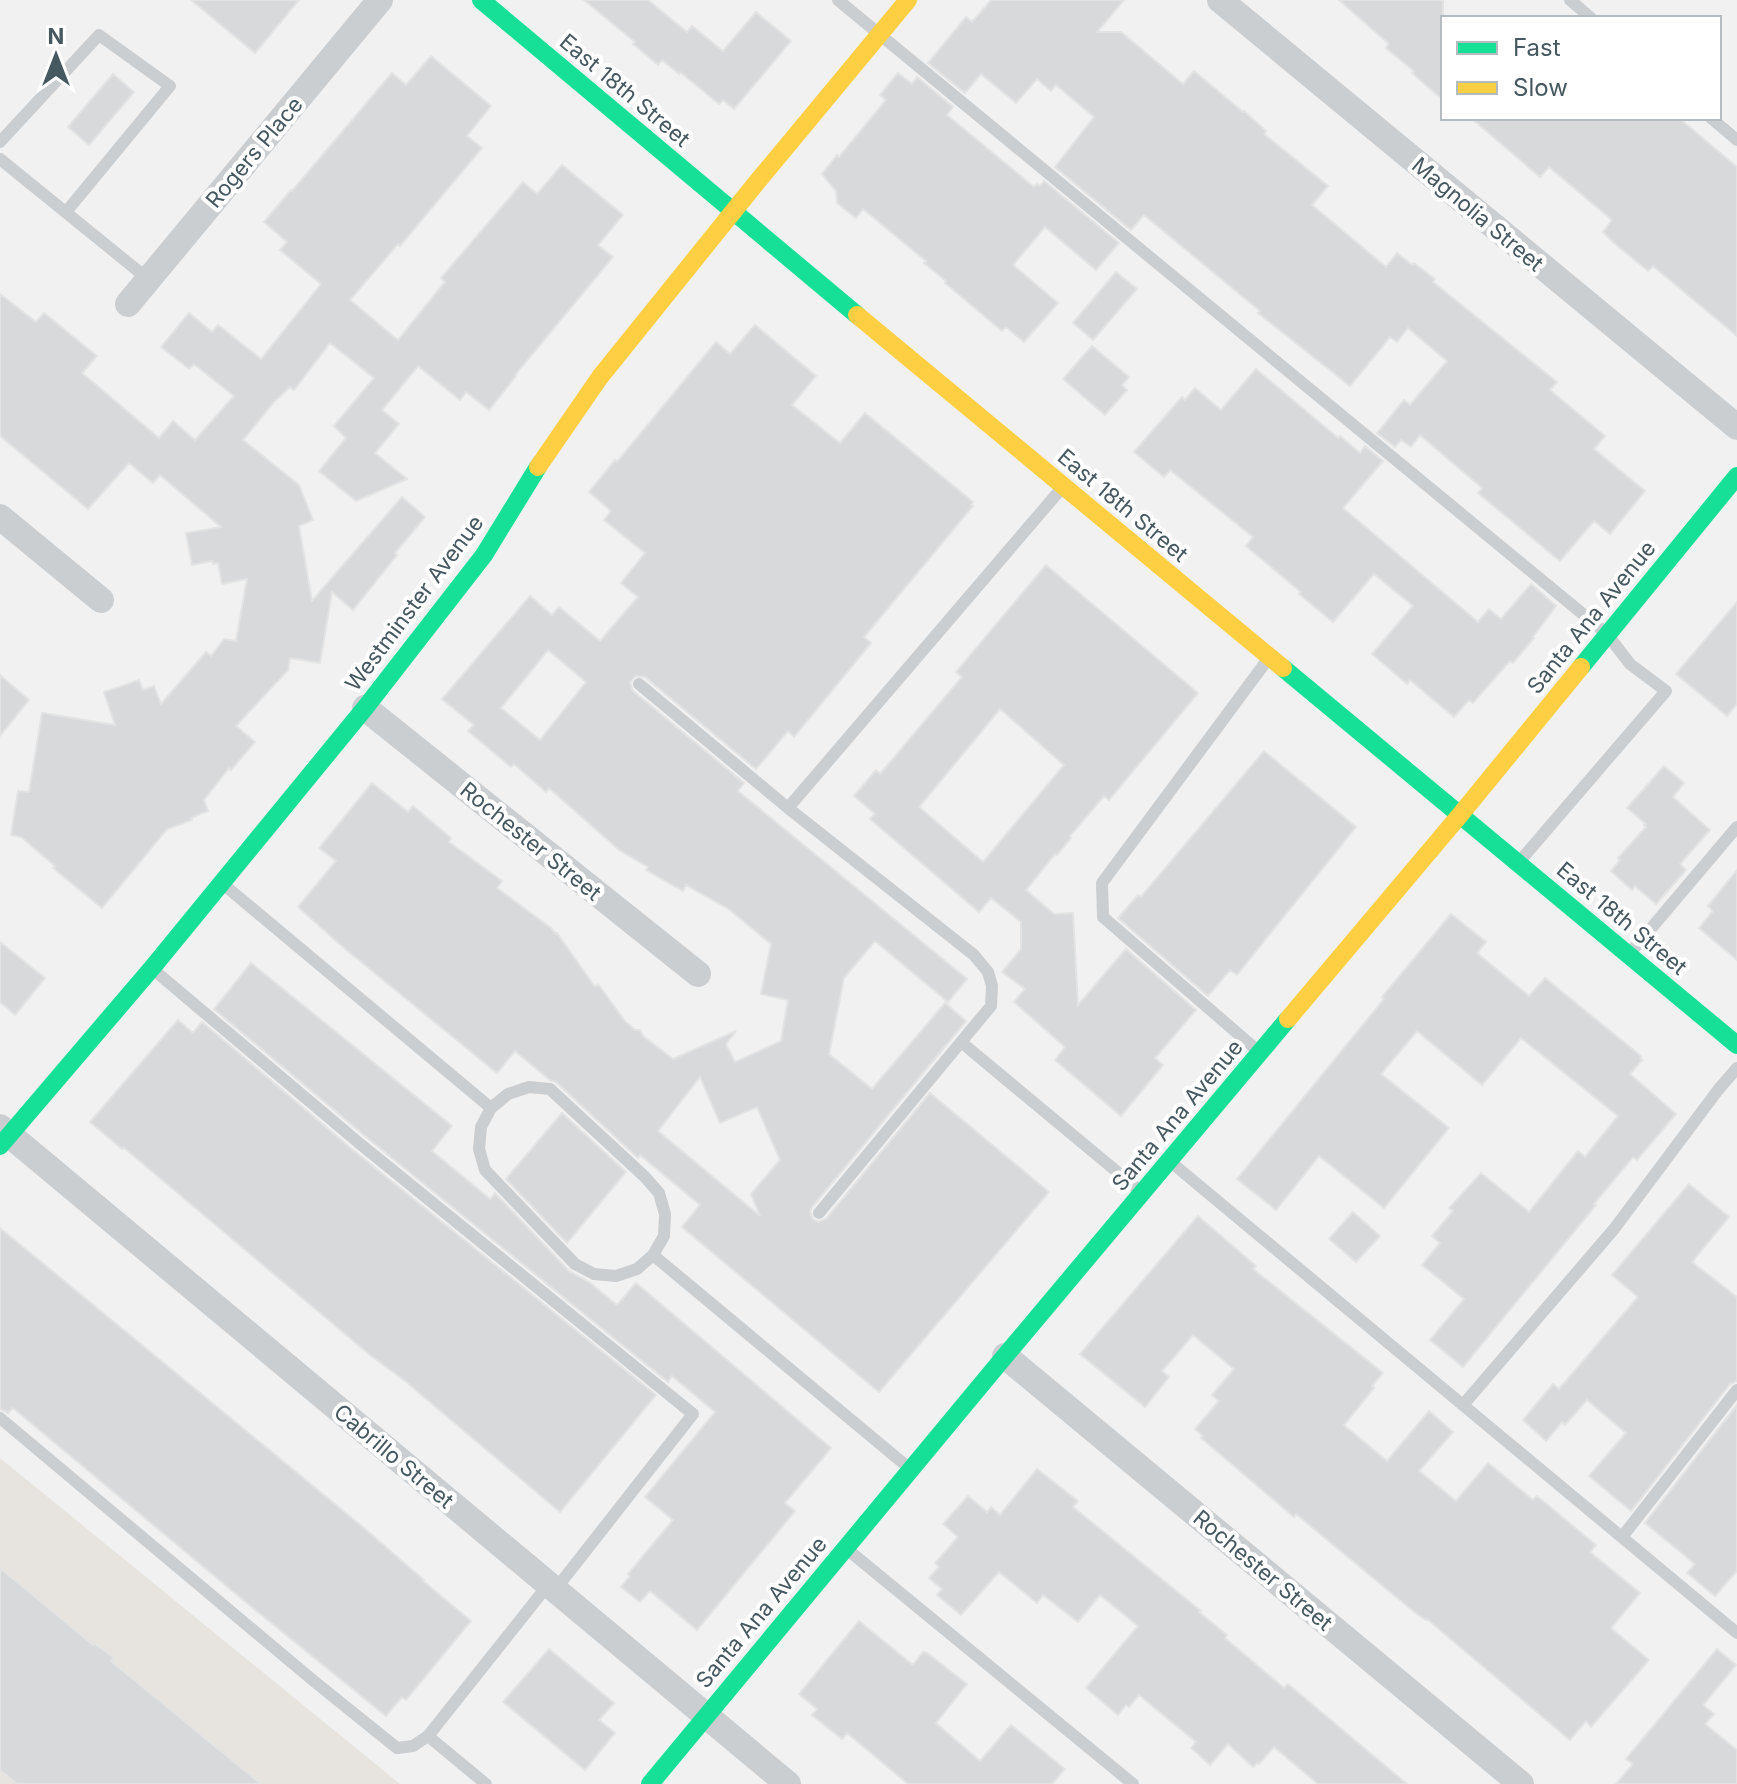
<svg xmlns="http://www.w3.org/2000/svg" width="1737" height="1784" viewBox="0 0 1737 1784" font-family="Inter,sans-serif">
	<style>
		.commercial { fill: #e7e4df }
		.building { fill: #d8d9da; stroke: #e3e3e4; stroke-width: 2; fill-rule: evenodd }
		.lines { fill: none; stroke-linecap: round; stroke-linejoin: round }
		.lane { stroke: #caced1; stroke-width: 12 }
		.street { stroke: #caced1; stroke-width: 26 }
		.fast { stroke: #16e098; stroke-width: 18 }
		.slow { stroke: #ffcf43; stroke-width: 18 }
		.labels { text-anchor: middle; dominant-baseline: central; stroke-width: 8; stroke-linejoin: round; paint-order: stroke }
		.street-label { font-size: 22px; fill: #465860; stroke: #fff }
	</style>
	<rect width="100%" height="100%" fill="#f2f1f1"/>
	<path class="commercial" d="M0 1458 400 1784H0Z"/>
	<path class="building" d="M191 0H299L255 53Z
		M584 0H648L687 32 692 26 723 51 756 12 791 41 734 109 723 100 719 104 680 72 679 74 662 60 658 65 633 44 635 42Z
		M991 0H1124L1097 32H1121L1183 84 1194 71 1243 112 1244 111 1266 131 1264 134 1328 186 1312 205 1386 267 1397 253 1412 265 1414 263 1435 279 1433 282 1557 382 1550 390 1605 436 1594 449 1645 491 1610 534 1594 521 1560 561 1478 493 1482 488 1420 435 1411 447 1401 440 1395 447 1377 433 1404 400 1410 405 1447 361 1408 328 1397 342 1390 337 1350 386 1258 313 1260 311 1144 215 1131 230 1055 167 1094 117 1056 85 1051 91 1037 79 1016 103 981 74 965 93 928 63 966 17 972 22Z
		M1339 0H1443V100L1412 73 1414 71 1386 48 1389 44Z
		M431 56 491 106 467 136 482 148 400 246 398 244 350 300 398 340 445 282 441 278 523 182 537 194 562 165 623 215 598 245 613 257 515 375 516 376 489 410 466 392 460 400 418 366 382 410 399 424 375 453 407 479 356 501 319 471 346 438 334 426 374 378 330 343 294 390 290 387 273 403 243 440 299 485 313 520 299 526 312 601 402 497 425 517 395 553 397 555 353 610 332 592 320 663 290 658 288 670 236 726 255 742 231 770 229 768 204 800 208 811 191 818 192 820 167 829 102 908 53 868 55 866 21 837 11 835 18 791 29 792 42 713 115 725 104 692 139 680 143 690 154 686 161 704 206 652 211 656 224 639 236 641 247 579 222 584 218 563 213 564 212 561 192 565 186 533 221 527 160 475 153 483 129 463 88 509 0 436V294L36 322 44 313 97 356 82 373 159 438 173 421 195 440 234 396 194 364 189 369 161 347 189 313 212 332 218 325 261 359 321 284 280 250 287 242 264 222 291 190 292 191 392 73 406 85Z
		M898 73 912 84 917 77 953 107 947 115 1034 187 1037 184 1040 186 1044 181 1119 243 1096 270 1045 227 1013 265 1058 303 1024 342 1006 327 1002 331 945 283 946 281 924 263 926 261 863 209 856 218 837 203 836 191 822 174 837 155 839 157 886 100 880 95Z
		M113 74 134 92 89 145 68 127Z
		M1471 118H1679L1737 167V336L1653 266 1648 271 1614 243 1603 232 1612 220 1549 167 1540 177Z
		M1116 272 1137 289 1093 340 1073 323Z
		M755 325 816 376 792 405 840 443 865 413 973 502 971 505 973 506 864 637 871 643 794 737 788 731 756 769 645 677 635 676 630 683 633 691 744 783 738 791 967 979 948 1002 875 941 844 978 829 1054 872 1089 945 1003 966 1021 812 1207 810 1212 813 1219 818 1222 826 1219 930 1093 1049 1192 879 1392 682 1227 700 1205 640 1155 638 1158 556 1082 550 1080 515 1051 497 1073 344 948 298 907 336 861 319 848 372 783 408 812 413 806 451 838 449 842 502 881 497 888 551 928 556 934 557 933 595 987 598 984 625 1021 635 1030H640L643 1036 673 1059 736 1031 726 1044 735 1062 781 1041 788 1000 761 994 771 944 730 910 686 885 683 891 646 870 648 867 619 850 549 788 546 792 514 764 511 767 468 731 474 725 442 699 530 596 552 615 559 607 600 641 638 597 621 583 645 553 604 520 611 511 589 492 615 460 617 462 716 342 730 354ZM548 650 586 682 540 740 501 708ZM700 1077 720 1123 757 1107 780 1160 751 1194 760 1216 658 1131Z
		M1092 346 1129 377 1122 385 1127 390 1105 415 1063 379Z
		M1256 369 1338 438 1340 436 1360 453 1365 446 1383 461 1343 508 1478 622 1489 609 1501 619 1531 584 1556 606 1533 637 1534 638 1513 663 1510 661 1473 703 1469 700 1454 717 1410 680 1407 684 1372 654 1413 606 1374 574 1333 622 1299 594 1301 592 1246 546 1253 537 1170 470 1164 477 1134 452 1182 397 1185 400 1195 388 1221 410Z
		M1046 565 1198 693 1109 800 1104 796 1070 836 1071 838 1057 855 1055 854 1026 890 1054 914 1073 913 1078 1005 1126 949 1196 1010 1155 1058 1163 1065 1121 1116 1055 1060 1065 1047 1014 1002 1025 989 1002 972 1021 949V922L991 898 979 912 870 819 875 814 854 796 876 770 880 774 962 677 956 672ZM1000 709 1064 765 983 862 919 807Z
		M1737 602V704L1727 716 1676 674Z
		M0 675 29 700 0 736Z
		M1264 751 1356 827 1237 975 1230 970 1208 996 1118 918 1138 895 1141 897Z
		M1664 766 1684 783 1673 797 1710 830 1680 864 1686 870 1656 904 1635 886 1632 890 1611 871 1620 860 1618 858 1646 827 1644 825 1646 824 1627 808Z
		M1737 870V960L1699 928 1713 911 1708 906Z
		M1451 914 1486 942 1477 953 1529 996 1545 978 1641 1056 1640 1058 1642 1060 1630 1074 1676 1114 1637 1160 1633 1157 1594 1204 1596 1205 1463 1367 1430 1340 1464 1299 1422 1265 1440 1243 1432 1236 1453 1211 1449 1208 1481 1173 1529 1212 1578 1151 1585 1157 1618 1116 1521 1038 1482 1085 1417 1031 1381 1074 1449 1128 1384 1208 1319 1156 1276 1210 1237 1179 1384 999 1382 997Z
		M0 942 45 978 15 1015 0 1002Z
		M251 963 452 1126 432 1151 490 1199 495 1193 569 1271 589 1282 617 1305 636 1283 831 1448 785 1503 795 1511 697 1630 650 1591 640 1602 621 1587 630 1576 628 1574 673 1520 645 1497 715 1412 672 1376 668 1382 365 1136 214 1009Z
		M178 1020 193 1033 202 1022 353 1150 656 1395 560 1512 405 1381 370 1355 123 1147 122 1149 90 1122Z
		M562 1113 626 1172 567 1243 506 1179Z
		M1689 1184 1729 1217 1692 1262 1737 1297V1381L1730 1384 1631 1511 1589 1476 1626 1433 1587 1400 1565 1425 1562 1422 1546 1441 1523 1420 1553 1384 1559 1389 1638 1297 1612 1275Z
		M1353 1212 1380 1236 1356 1262 1329 1239Z
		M1198 1216 1256 1266 1253 1269 1383 1373 1372 1386 1374 1388 1344 1425 1387 1461 1429 1411 1453 1432 1419 1471 1456 1501 1488 1463 1533 1500 1537 1496 1596 1545 1590 1552 1640 1593 1611 1628 1649 1660 1591 1727 1586 1721 1570 1740 1427 1619 1426 1620 1413 1611 1296 1514 1294 1517 1201 1438 1203 1436 1195 1429 1219 1401 1212 1395 1234 1369 1193 1335 1162 1371 1169 1377 1145 1407 1080 1354Z
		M0 1228 364 1528 424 1580 423 1581 471 1621 406 1700 402 1697 386 1716 248 1604 13 1408 8 1413 0 1409Z
		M1737 1405V1571L1715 1596 1687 1573 1695 1564 1645 1523Z
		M1037 1469 1078 1501 1073 1507 1201 1611 1199 1612 1227 1635 1225 1638 1284 1688 1288 1684 1407 1784H1318L1274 1747 1259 1764 1257 1763 1253 1767 1228 1744 1210 1765 1191 1748 1196 1742 1139 1695 1129 1707 1126 1705 1118 1715 1086 1688 1138 1626 1100 1595 1078 1622 1043 1595 1037 1603 999 1572 961 1615 937 1595 942 1589 929 1578 939 1567 935 1563 958 1537 943 1524 968 1496 987 1512 991 1507 1000 1515Z
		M0 1568 93 1645 94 1643 114 1658 111 1661 261 1784H17L0 1770Z
		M859 1621 913 1665 923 1652 927 1653 967 1684 936 1723 980 1761 1011 1725 1065 1769 1052 1784H908L847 1733 842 1739 812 1715 817 1709 799 1694Z
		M549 1649 614 1703 599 1720 615 1733 585 1770 503 1702Z
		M1717 1649 1736 1665 1703 1705 1714 1714 1705 1724 1737 1750V1784H1616L1633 1764 1626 1759Z"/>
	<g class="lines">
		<path class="lane" d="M838 0 1607 634 1630 664 1666 691 1519 862
			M1570 0 1591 18
			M1711 118 1737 140
			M0 142 99 35 170 86 66 212
			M0 159 148 279
			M639 684 788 808 974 955 988 972 992 986 991 1006 961 1042
			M788 808 1061 489
			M223 884 491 1108
			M1631 952 1737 827
			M155 971 359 1143 693 1414 555 1590
			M1258 1051 1103 917 1102 883 1268 659
			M529 1087 550 1089 645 1177 659 1193 665 1214 664 1236 653 1255 637 1269 616 1276 594 1274 575 1264 485 1170 479 1149 481 1127 491 1108 508 1094Z
			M1172 1163 1737 1633
			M819 1213 961 1042 1139 1190
			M653 1255 909 1468
			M1463 1405 1614 1229 1718 1090 1737 1068
			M0 1418 315 1682 397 1748 413 1746 428 1736 548 1585
			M1622 1537 1737 1390
			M848 1550 1133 1784
			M428 1736 486 1784"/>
		<path class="street" d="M1220 0 1737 427
			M128 304 380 0
			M0 517 101 600
			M365 708 698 974
			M0 1127 788 1784
			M1005 1356 1521 1784"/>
		<path class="fast" d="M481 0 857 315
			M1581 667 1737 476
			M1283 668 1737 1045
			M0 1146 152 968 365 708 484 555 538 467
			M650 1784 1005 1356 1288 1019"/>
		<path class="slow" d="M857 315 1283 668
			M538 467 600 377 757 182 908 0
			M1288 1019 1460 815 1581 667"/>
	</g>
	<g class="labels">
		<g class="street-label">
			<text transform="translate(625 90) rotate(40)">East 18th Street</text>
			<text transform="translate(254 152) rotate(-50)">Rogers Place</text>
			<text transform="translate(1478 214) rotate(40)">Magnolia Street</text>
			<text transform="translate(1123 505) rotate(40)">East 18th Street</text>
			<text transform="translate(414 603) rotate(-53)">Westminster Avenue</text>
			<text transform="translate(1591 617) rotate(-51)">Santa Ana Avenue</text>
			<text transform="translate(531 841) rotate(39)">Rochester Street</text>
			<text transform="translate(1622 918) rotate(40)">East 18th Street</text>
			<text transform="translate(1177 1115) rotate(-50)">Santa Ana Avenue</text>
			<text transform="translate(394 1456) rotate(40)">Cabrillo Street</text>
			<text transform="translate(1263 1570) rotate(40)">Rochester Street</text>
			<text transform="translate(761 1612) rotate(-50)">Santa Ana Avenue</text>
		</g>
	</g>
	<rect x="1441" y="16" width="280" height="104" fill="#ffffff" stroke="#b5bcbf" stroke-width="2"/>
	<rect x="1457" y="42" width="40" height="12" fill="#16e098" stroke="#b5bcbf" stroke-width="2"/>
	<text x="1513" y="56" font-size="24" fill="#465860">Fast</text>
	<rect x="1457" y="82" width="40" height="12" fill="#ffcf43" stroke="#b5bcbf" stroke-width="2"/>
	<text x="1513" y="96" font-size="24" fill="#465860">Slow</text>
	<g transform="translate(56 56)" stroke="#ffffff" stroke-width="6" paint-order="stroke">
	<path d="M0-6L14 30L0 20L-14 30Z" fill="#465860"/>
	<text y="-12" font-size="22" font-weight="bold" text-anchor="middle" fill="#465860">N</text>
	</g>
</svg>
